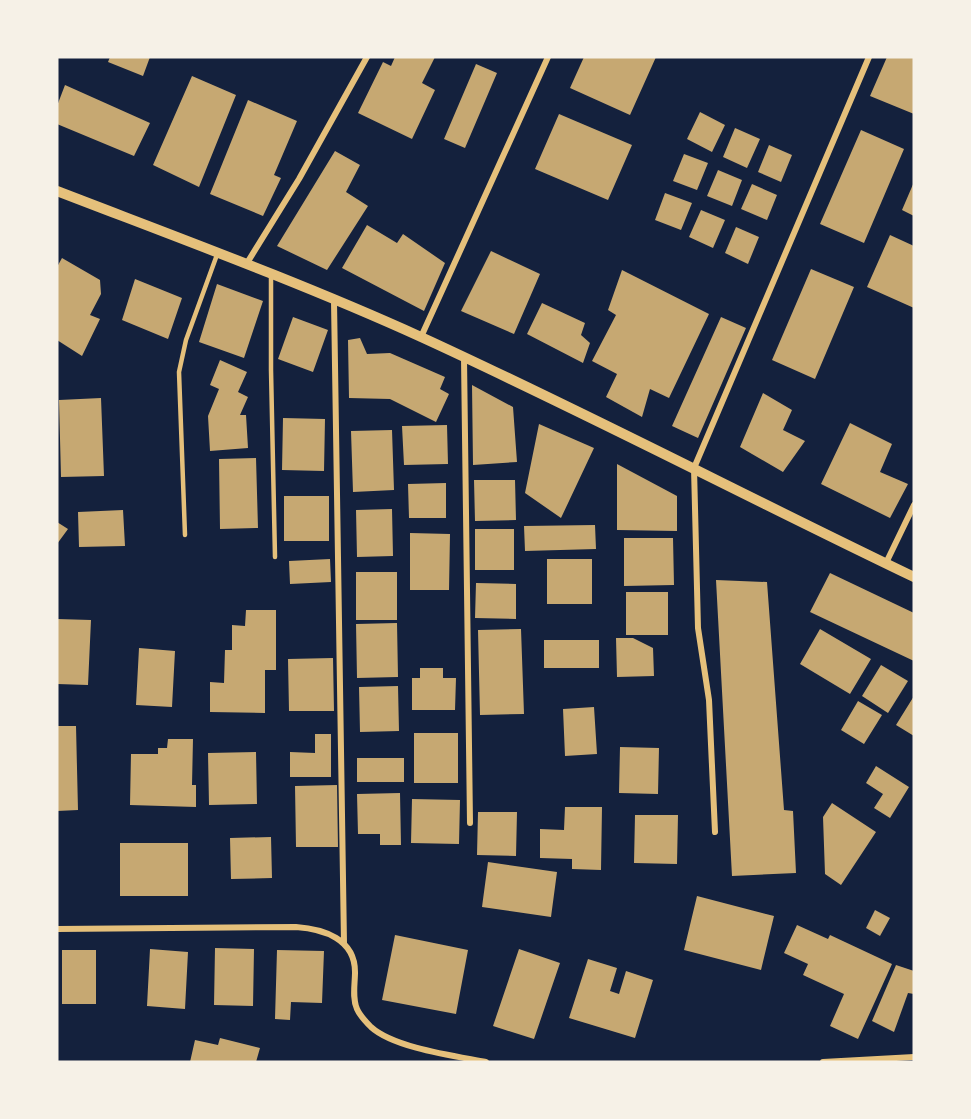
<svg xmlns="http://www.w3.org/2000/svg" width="971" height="1119" viewBox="0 0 971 1119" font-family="Cabin,sans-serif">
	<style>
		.building { fill: #c6a872 }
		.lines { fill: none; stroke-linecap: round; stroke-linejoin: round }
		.service { stroke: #e5c07b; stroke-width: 4.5 }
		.minor { stroke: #e5c07b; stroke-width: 6 }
		.tertiary { stroke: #e5c07b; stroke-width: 10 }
	</style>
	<rect width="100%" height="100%" fill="#14213d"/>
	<path class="building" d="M110 57H150L143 76 108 62Z
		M395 57H435L422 83 435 90 412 139 358 113 383 62 391 66Z
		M584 57H656L630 115 570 88Z
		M887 57H914V114L870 96Z
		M476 64 497 73 465 148 444 139Z
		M192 76 236 95 199 187 153 165Z
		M65 85 150 123 134 156 57 124V106Z
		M248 100 297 121 274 175 281 178 263 216 210 194Z
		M700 112 725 125 712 152 687 139Z
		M559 114 632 145 608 200 535 169Z
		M735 128 760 139 747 168 723 157Z
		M861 130 904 149 864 243 820 224Z
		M769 145 792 155 781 182 758 172Z
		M335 151 360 165 346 192 368 206 327 270 277 246Z
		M684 154 708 163 697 190 673 181Z
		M718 170 742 180 732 206 707 196Z
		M914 182V216L902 210Z
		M752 184 777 195 767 220 741 209Z
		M665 193 692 203 681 230 655 220Z
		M701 210 725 220 713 248 689 237Z
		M367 225 397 243 403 234 445 263 424 311 342 268Z
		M736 227 759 237 748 264 725 253Z
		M890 235 914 246V308L867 287Z
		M491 251 540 274 514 334 461 311Z
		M62 258 100 280 101 294 90 315 100 319 82 356 57 340V267Z
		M811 269 854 287 815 379 772 360Z
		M622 270 709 314 669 398 650 389 642 417 606 397 617 374 592 361 616 315 608 310Z
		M135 279 182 298 168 339 122 320Z
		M217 284 263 301 244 358 199 342Z
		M542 303 585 323 581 335 590 343 583 363 527 334Z
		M293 317 328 330 313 372 278 359Z
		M721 317 746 328 698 438 672 426Z
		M360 338 367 354 390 353 445 377 440 389 449 394 436 422 390 399 349 398 348 340Z
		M220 360 247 372 238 392 248 397 240 415H246L248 448 210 451 208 416 219 389 210 385Z
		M472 385 513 407 517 462 473 465Z
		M763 393 792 410 783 430 805 441 783 472 740 447Z
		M101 398 104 476 61 477 59 400Z
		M283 418 325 419 324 471 282 470Z
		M850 423 892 444 880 472 908 484 890 518 821 484Z
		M539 424 594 448 561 518 525 493Z
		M447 425 448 464 404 465 402 426Z
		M392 430 394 490 353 492 351 431Z
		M256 458 258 528 220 529 219 459Z
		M617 464 677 496V531L617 530Z
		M474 480H515L516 520 475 521Z
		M446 483V518H409L408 484Z
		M284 496H329V541H284Z
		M392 509 393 556 357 557 356 510Z
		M123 510 125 546 79 547 78 512Z
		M57 522 68 529 57 544Z
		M595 525 596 549 525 551 524 526Z
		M475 529H514V570H475Z
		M410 533 450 534 449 590H410Z
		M624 538H673L674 585 624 586Z
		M330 559 331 582 290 584 289 561Z
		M547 559H592V604H547Z
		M356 572H397V620H356Z
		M830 573 914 613V661L810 612Z
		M716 580 767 582 784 810 793 811 796 873 732 876Z
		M476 583 516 584V619L475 618Z
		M626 592H668V635H626Z
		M246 610H276V670H265V713L210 712V682L224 683 225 650H232V625L245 626Z
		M57 619 91 620 88 685 57 684Z
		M397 623 398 677 357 678 356 624Z
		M521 629 524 714 480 715 478 630Z
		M820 629 871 659 850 694 800 664Z
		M616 638H633L653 648 654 676 617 677Z
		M544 640H599V668H544Z
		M139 648 175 651 172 707 136 705Z
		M333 658 334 711H289L288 659Z
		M881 665 908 681 888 713 862 696Z
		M420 668H443V678H456L455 710H412V678H420Z
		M398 686 399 731 360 732 359 687Z
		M914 696V736L896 725Z
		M858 701 882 715 864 744 841 730Z
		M594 707 597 754 565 756 563 709Z
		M57 726H76L78 810 57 811Z
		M414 733H458V783H414Z
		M315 734H331V777H290V752L315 753Z
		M168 739H193L192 785H196V807L130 805 131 754H158V748H167Z
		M620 747 659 748 658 794 619 793Z
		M256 752 257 804 209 805 208 753Z
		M357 758H404V782H357Z
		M876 766 909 787 890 818 874 808 883 794 866 783Z
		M337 785 338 847H296L295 786Z
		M400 793 401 845H380V834H358L357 794Z
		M412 799 460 800 459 844 411 843Z
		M832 803 876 832 841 885 825 874 823 817Z
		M565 807H602L601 870 572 869V859L540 858V829L564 830Z
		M478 812H517L516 856 477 855Z
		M635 815H678L677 864 634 863Z
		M271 837 272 878 231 879 230 838Z
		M120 843H188V896H120Z
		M488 862 557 872 551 917 482 907Z
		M697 896 774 916 761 970 684 950Z
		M875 910 890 918 880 936 866 928Z
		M797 925 828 939 830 935 892 964 858 1039 830 1026 844 994 803 975 808 964 784 953Z
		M395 935 468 950 456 1014 382 1000Z
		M215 948 254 949 253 1006 214 1005Z
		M150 949 188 952 185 1009 147 1006Z
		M519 949 560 963 534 1039 493 1026Z
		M62 950H96V1004H62Z
		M277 950 324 951 322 1003 291 1002 290 1020 275 1019Z
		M588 959 617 968 610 991 619 994 626 971 653 980 635 1038 569 1018Z
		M896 965 914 971V994L908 993 894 1032 872 1021Z
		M220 1038 260 1048 256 1062H190L195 1040 218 1045Z"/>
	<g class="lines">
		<path class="service" d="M271 274V370L275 557
			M185 535 179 372 186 340 218 252"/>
		<path class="minor" d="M247 263 299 179 367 57
			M334 301 344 943
			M421 337 548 57
			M464 358 470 823
			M886 563 914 505
			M715 832 709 700 698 628 694 468 869 57
			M57 929 296 927C324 929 355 939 355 972 355 984 352 998 357 1009 360 1016 366 1022 371 1027 394 1048 455 1056 486 1062
			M823 1062 914 1057"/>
		<path class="tertiary" d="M57 191C179 238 302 283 421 337 587 413 749 498 914 577"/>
	</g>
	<rect width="971" height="1119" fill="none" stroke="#f6f1e7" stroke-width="117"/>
</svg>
